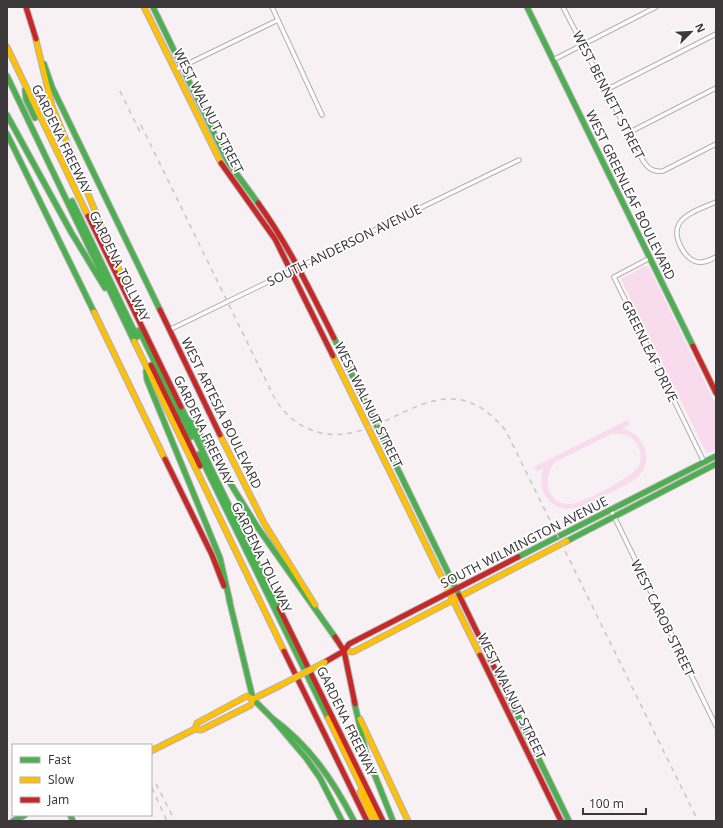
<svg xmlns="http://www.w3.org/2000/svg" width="723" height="828" viewBox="0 0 723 828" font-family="'Noto Sans',sans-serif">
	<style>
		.green { fill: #f8dbed; fill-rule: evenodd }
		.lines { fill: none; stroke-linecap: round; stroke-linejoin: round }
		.street-casing { stroke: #b3afb1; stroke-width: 5.5 }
		.fast-casing { stroke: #b3afb1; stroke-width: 7 }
		.slow-casing { stroke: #b3afb1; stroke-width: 7 }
		.jam-casing { stroke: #b3afb1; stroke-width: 7 }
		.street { stroke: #fefdfd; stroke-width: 3.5 }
		.fast { stroke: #4caf50; stroke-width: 5 }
		.slow { stroke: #ffc107; stroke-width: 5 }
		.jam { stroke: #c62828; stroke-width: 5 }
		.rail { stroke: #c7c6c7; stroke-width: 1.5; stroke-dasharray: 5 5; stroke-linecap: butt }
		.slow-bridge-casing { stroke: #b3afb1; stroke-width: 7; stroke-linecap: butt }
		.slow-bridge { stroke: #ffc107; stroke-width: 5 }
		.labels { text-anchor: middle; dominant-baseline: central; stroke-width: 3.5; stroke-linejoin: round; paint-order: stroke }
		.street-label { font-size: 13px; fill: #3d393b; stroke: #fff }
	</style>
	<rect width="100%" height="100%" fill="#f7f1f4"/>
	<path class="green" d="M645 266 649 267 716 405V449L710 453 706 452 621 279Z
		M627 420 630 424 623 428C644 436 654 457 639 476 629 484 618 489 607 494 588 504 563 520 546 497 540 488 540 478 544 468L537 471 534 467ZM611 434C623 433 634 436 639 448 641 453 641 461 639 466 634 476 582 504 570 504 546 504 542 478 555 462Z"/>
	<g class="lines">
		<defs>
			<path id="street" d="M272 7 322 115
				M563 7 638 152C644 163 649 173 663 171L716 144
				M553 60 656 7
				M175 70 278 20
				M606 90 716 34
				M628 133 716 88
				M716 202C705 207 685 213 679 224 672 237 685 260 698 262 705 263 710 260 716 257
				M650 258 614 277 704 462
				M169 330 519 160
				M611 510 716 726"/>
			<path id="fast" d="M153 7 228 162 258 203
				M527 7 693 346
				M44 64 52 87 160 310
				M7 76 134 341
				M25 90 26 99 35 118
				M7 115 71 232 105 288
				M7 134 94 312
				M72 201 137 337
				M139 330 191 437
				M334 338 459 595
				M146 371 147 380 220 558 230 602
				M181 407 279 608
				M191 420 258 528 337 640
				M199 454 328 718
				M567 541 716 464
				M518 557 716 456
				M229 599 253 699 272 718 306 758 320 778 342 821
				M354 701 366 753 393 821
				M514 708 569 821
				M272 718C309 745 333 780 354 821
				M70 815 73 821
				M13 821 25 815"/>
			<path id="slow" d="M144 7 221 163
				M35 36 52 106 125 284
				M7 47 88 216
				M94 312 165 459
				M134 341 284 651
				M333 356 480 655
				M220 435 264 523 315 605
				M344 651 353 652 567 541
				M328 718 378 821
				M360 719 408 821
				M195 729 197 723 247 696 253 699
				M151 751 195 729 201 730 251 705 253 699 281 685
				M360 792 373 821"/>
			<path id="jam" d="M26 7 36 39
				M221 163 275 239 333 356
				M258 203C289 246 310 290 334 338
				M88 216 181 407
				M160 310 220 435
				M693 346 716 393
				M151 365 200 466
				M165 459 212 555 224 586
				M459 595 514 708
				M279 608 383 821
				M335 637 344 651 355 704
				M284 651 367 821
				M480 655 561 821
				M325 662 344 651 349 644 518 557"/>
		</defs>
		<use href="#street" class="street-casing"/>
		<use href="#fast" class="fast-casing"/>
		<use href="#slow" class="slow-casing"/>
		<use href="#jam" class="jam-casing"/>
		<use href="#street" class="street"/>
		<use href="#fast" class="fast"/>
		<use href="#slow" class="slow"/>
		<use href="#jam" class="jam"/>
		<path class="rail" d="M120 91 141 134
			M141 125 274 397C282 411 294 423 309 429 382 460 437 346 506 431L698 821
			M156 784 175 821
			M152 788 167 821"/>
		<defs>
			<path id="slow-bridge" d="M281 685 325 662"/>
		</defs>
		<use href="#slow-bridge" class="slow-bridge-casing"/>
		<use href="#slow-bridge" class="slow-bridge"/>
	</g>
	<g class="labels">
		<g class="street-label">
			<text transform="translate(609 95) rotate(63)">WEST BENNETT STREET</text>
			<text transform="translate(209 111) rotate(63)">WEST WALNUT STREET</text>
			<text transform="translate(62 139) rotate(64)">GARDENA FREEWAY</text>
			<text transform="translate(631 195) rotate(64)">WEST GREENLEAF BOULEVARD</text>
			<text transform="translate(344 245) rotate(-26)">SOUTH ANDERSON AVENUE</text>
			<text transform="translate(120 266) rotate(64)">GARDENA TOLLWAY</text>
			<text transform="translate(650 351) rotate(64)">GREENLEAF DRIVE</text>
			<text transform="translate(369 405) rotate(64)">WEST WALNUT STREET</text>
			<text transform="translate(222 413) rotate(64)">WEST ARTESIA BOULEVARD</text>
			<text transform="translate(204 430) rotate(64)">GARDENA FREEWAY</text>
			<text transform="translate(524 542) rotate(-27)">SOUTH WILMINGTON AVENUE</text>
			<text transform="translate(262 557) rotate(64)">GARDENA TOLLWAY</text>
			<text transform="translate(663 618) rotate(64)">WEST CAROB STREET</text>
			<text transform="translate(512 696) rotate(64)">WEST WALNUT STREET</text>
			<text transform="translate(347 721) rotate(64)">GARDENA FREEWAY</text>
		</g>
	</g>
	<rect width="723" height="828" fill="none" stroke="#3d393b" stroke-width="16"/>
	<rect x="12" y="744" width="140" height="72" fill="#ffffff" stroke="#b1b0b1"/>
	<rect x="20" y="757" width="20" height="6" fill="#4caf50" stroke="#b1b0b1"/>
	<text x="48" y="764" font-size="12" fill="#3d393b">Fast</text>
	<rect x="20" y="777" width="20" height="6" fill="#ffc107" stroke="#b1b0b1"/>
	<text x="48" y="784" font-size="12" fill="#3d393b">Slow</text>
	<rect x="20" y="797" width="20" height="6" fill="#c62828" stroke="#b1b0b1"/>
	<text x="48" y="804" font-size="12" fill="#3d393b">Jam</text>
	<g transform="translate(691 32) rotate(66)" stroke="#ffffff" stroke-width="3" paint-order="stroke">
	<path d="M0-3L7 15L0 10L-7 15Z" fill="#3d393b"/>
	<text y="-6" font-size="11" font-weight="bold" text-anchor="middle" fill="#3d393b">N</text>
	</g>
	<path d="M583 808v6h63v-6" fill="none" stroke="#3d393b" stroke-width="2"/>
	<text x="589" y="808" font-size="12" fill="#3d393b" stroke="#ffffff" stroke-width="3" paint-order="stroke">100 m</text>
</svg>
